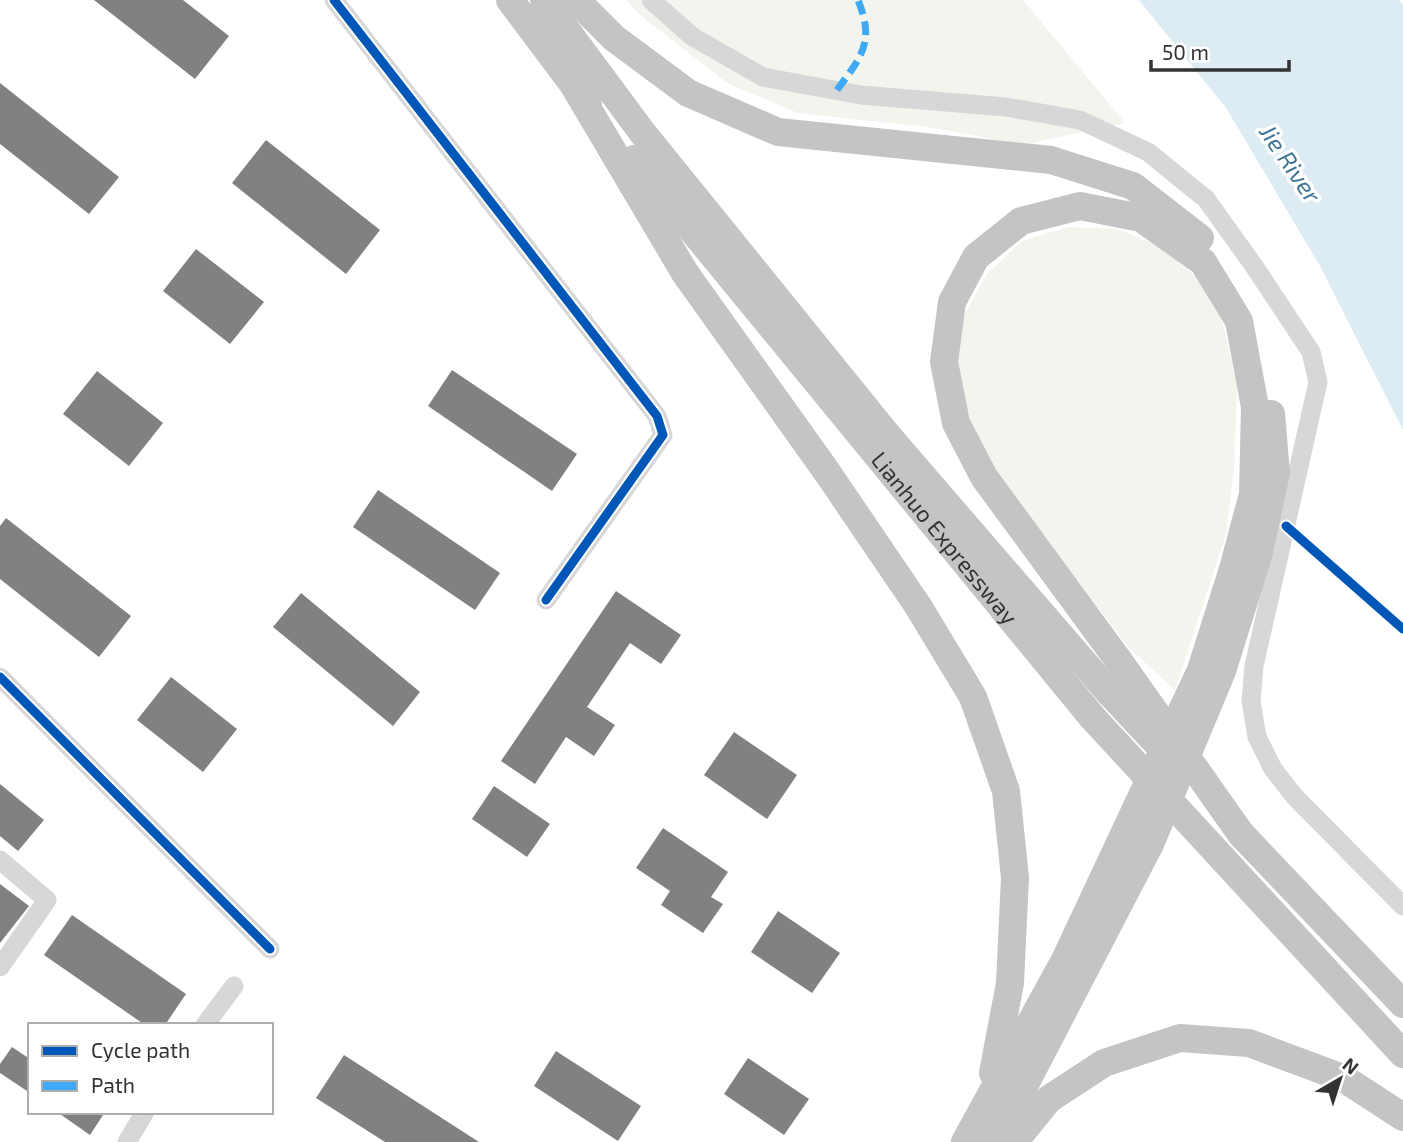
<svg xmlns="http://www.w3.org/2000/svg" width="1403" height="1142" viewBox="0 0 1403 1142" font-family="'Exo 2',sans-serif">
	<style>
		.green { fill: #f1f5ed }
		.water { fill: #ddebf3 }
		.building { fill: #818181 }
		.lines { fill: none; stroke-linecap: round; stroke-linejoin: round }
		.minor { stroke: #d7d7d7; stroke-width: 19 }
		.highway { stroke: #c4c4c4; stroke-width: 28 }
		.highway-bridge { stroke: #c4c4c4; stroke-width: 28 }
		.quiet { stroke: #3fa9f5; stroke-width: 7; stroke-dasharray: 14 7; stroke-linecap: butt }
		.cycleway-casing { stroke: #fff; stroke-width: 13 }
		.cycleway { stroke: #0057b8; stroke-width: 9 }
		.labels { text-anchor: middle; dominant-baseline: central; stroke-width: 7; stroke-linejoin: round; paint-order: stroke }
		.street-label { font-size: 23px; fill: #333; stroke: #fff }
		.water-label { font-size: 24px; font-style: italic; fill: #3f7597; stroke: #fff }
	</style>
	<rect width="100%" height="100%" fill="#fff"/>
	<path class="green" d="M626 0H1023L1125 123 1023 145 928 127 798 113 727 83 640 15Z
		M1068 227 1117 229 1162 247 1198 279 1222 321 1237 385 1234 468 1226 534 1175 690 1129 648 992 469 962 410 955 362 964 315 987 274 1022 241Z"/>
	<path class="water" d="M1139 0H1399L1403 5V430L1320 266 1226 108Z"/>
	<path class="building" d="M94 0H183L229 36 195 79Z
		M0 83 119 177 89 214 0 144Z
		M266 140 380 230 346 274 232 183Z
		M196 249 264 302 230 344 163 291Z
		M452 370 577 454 552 491 428 406Z
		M97 371 163 423 129 466 63 414Z
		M378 490 500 573 475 610 353 527Z
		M6 518 131 616 99 657 0 579V526Z
		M616 591 681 635 661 664 630 643 587 707 615 725 594 756 566 737 535 784 501 761Z
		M301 593 420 692 393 726 273 627Z
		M171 677 237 729 203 772 137 720Z
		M734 732 797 775 767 819 704 775Z
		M0 784 44 820 18 851 0 836Z
		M494 786 550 824 527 857 472 819Z
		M663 828 728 872 711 897 723 904 703 933 661 905 670 891 636 868Z
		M0 884 29 906 0 943Z
		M778 911 840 953 812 993 751 952Z
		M72 915 186 994 165 1025H145L44 955Z
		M12 1047 30 1059V1093L0 1073V1064Z
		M556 1051 641 1106 618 1141 534 1086Z
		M344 1055 479 1142H385L316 1098Z
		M748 1058 809 1099 784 1135 724 1094Z
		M57 1112H105L90 1135Z"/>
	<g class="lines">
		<path class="minor" d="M334 0 657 416 663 435 546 600
			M651 0 693 37 763 77 861 95 1006 107 1080 120 1148 152 1206 199 1254 266 1311 352 1318 382 1254 666 1251 701 1257 737 1273 769 1295 797 1403 906
			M0 677 270 949
			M0 860 47 900 0 967
			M205 1025 234 986
			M127 1142 145 1112"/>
		<g class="highway">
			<path d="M510 0 588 104"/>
			<path d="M544 0 642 132 888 436 1109 692"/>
			<path d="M576 0 614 38 688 93 778 132 1051 160 1133 186 1200 238"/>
			<path d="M576 89 685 273 827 472 918 606 973 697 1006 791 1015 878 1010 983 993 1073"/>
			<path id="s1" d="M634 159 1092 717"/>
			<path d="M1241 834 1403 1004"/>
			<path d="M1224 860 1403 1054"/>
			<path d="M965 1142 1065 960 1201 670 1233 569 1253 494 1255 407 1239 321 1203 262 1141 218 1080 206 1021 221 976 257 952 302 944 362 956 423 984 477 1119 661"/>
			<path d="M995 1142 1150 844 1222 671 1258 556 1276 473 1271 414"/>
			<path d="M1014 1142 1049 1099 1104 1063 1180 1038 1249 1043 1343 1078 1403 1117"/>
		</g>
		<path class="highway-bridge" d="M1119 661 1241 834
			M1109 692 1168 755
			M1092 717 1224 860"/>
		<path class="quiet" d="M837 90C862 56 875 42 858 0"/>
		<defs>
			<path id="cycleway" d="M334 0 657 416 663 435 546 600
				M1286 526 1403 629
				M0 677 270 949"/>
		</defs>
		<use href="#cycleway" class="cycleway-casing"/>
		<use href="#cycleway" class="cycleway"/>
	</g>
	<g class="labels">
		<g class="street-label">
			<text stroke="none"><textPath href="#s1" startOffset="490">Lianhuo Expressway</textPath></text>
		</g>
		<g class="water-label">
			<text transform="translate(1291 163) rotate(56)">Jie River</text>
		</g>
	</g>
	<rect x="28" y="1023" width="245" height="91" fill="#ffffff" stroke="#adadad" stroke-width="2"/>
	<rect x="42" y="1046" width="35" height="10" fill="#0057b8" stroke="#adadad" stroke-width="2"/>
	<text x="91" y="1058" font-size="21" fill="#333333">Cycle path</text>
	<rect x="42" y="1081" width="35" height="10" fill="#3fa9f5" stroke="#adadad" stroke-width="2"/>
	<text x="91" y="1093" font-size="21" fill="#333333">Path</text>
	<g transform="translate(1340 1079) rotate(39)" stroke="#ffffff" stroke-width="5" paint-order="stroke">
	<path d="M0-5L12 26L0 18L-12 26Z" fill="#333333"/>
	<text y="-10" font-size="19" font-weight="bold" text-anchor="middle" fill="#333333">N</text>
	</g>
	<path d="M1151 60v10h138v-10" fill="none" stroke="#333333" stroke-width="3.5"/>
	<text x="1162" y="60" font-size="21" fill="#333333" stroke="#ffffff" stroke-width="5" paint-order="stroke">50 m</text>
</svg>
